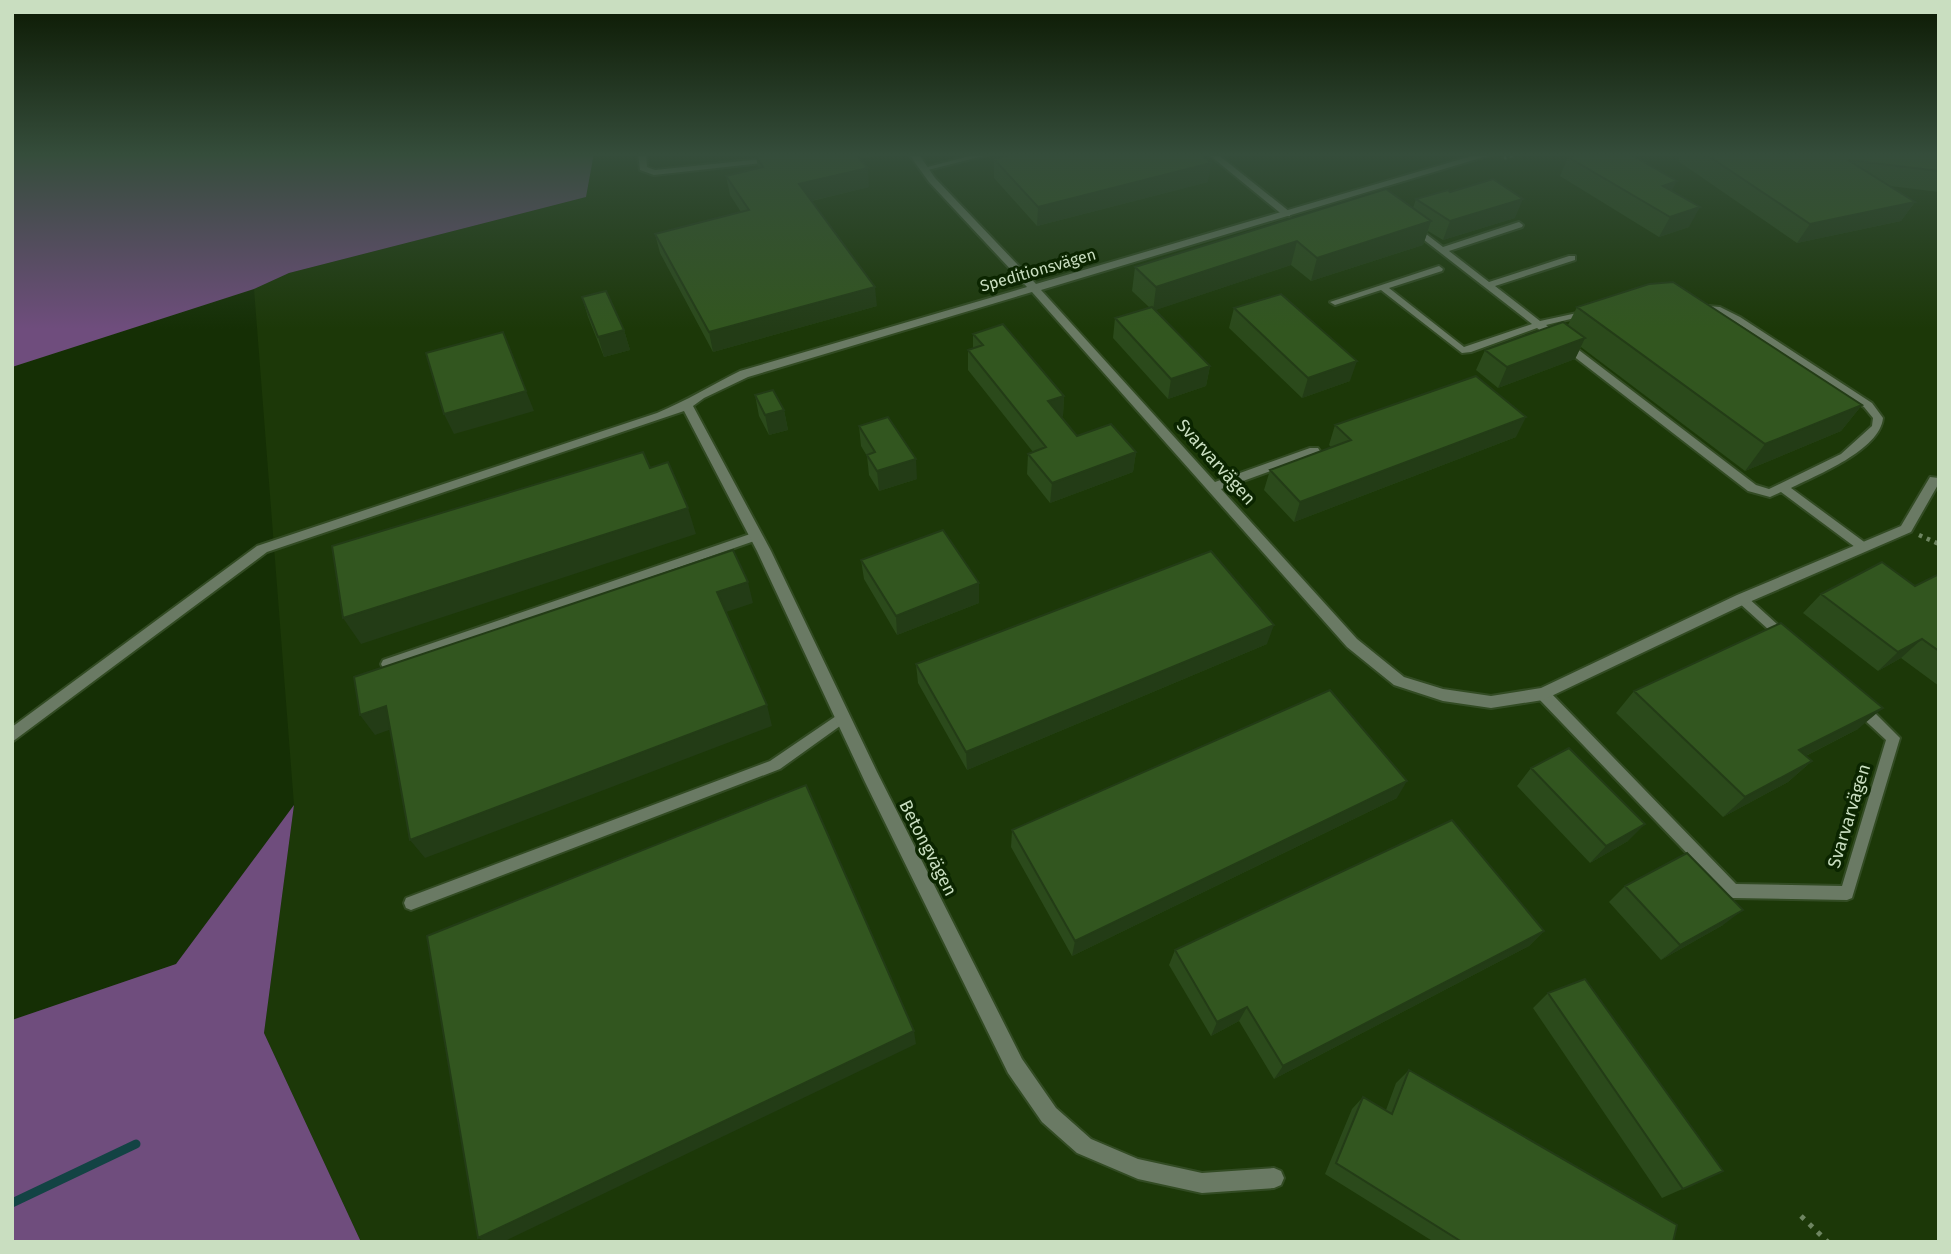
<svg xmlns="http://www.w3.org/2000/svg" width="1951" height="1254" viewBox="0 0 1951 1254" font-family="'Fira Sans',sans-serif">
	<style>
		.built { fill: #1c3808 }
		.forest { fill: #6f4d7d }
		.lines { fill: none; stroke-linecap: round; stroke-linejoin: round }
		.stream { stroke: #134344; stroke-width: 9 }
		.lane-casing { stroke: #324b23; stroke-width: 4 }
		.street-casing { stroke: #324b23; stroke-width: 4 }
		.path-far2 { stroke: #6e8561; stroke-width: 3.5; stroke-dasharray: 2.5 3.5; stroke-linecap: butt }
		.path-far1 { stroke: #6e8561; stroke-width: 4.5; stroke-dasharray: 3.5 5; stroke-linecap: butt }
		.path { stroke: #6e8561; stroke-width: 5; stroke-dasharray: 4.5 7; stroke-linecap: butt }
		.lane { fill: #6a7a64; fill-rule: evenodd }
		.street { fill: #6a7a64; fill-rule: evenodd }
		.wall { fill: #2b4a1b }
		.shaded-wall { fill: #233c16 }
		.building { fill: #32561f; stroke: #233c16; stroke-width: 2 }
		.labels { text-anchor: middle; dominant-baseline: central; stroke-width: 7; stroke-linejoin: round; paint-order: stroke }
		.far-street-label { font-size: 16px; fill: #c9dec0; stroke: #0b2500 }
		.street-label { font-size: 18px; fill: #c9dec0; stroke: #0b2500 }
	</style>
	<rect width="100%" height="100%" fill="#152f05"/>
	<path class="built" d="M594 153H1939V1242H361L264 1033 294 805 254 289 289 273 586 197Z"/>
	<path class="forest" d="M12 153H594L586 197 289 273 254 289 12 367Z
		M294 805 264 1033 361 1242H12V1020L176 964Z"/>
	<g class="lines">
		<path class="stream" d="M12 1203 136 1144"/>
		<defs>
			<path id="lane" d="M638 153H646L647 167 655 170 771 158 775 160 771 162 654 175 640 170Z
				M840 153H877L873 155 842 157 838 155Z
				M981 153H995L924 171 920 169Z
				M1207 153H1216L1290 212V216H1284Z
				M1519 222 1523 225 1522 227 1449 251 1489 282 1569 256H1575V260L1495 286 1540 321 1591 310V314L1546 325 1756 485 1769 489 1841 454 1872 426 1873 418 1864 407 1734 321 1715 312 1696 309V305L1720 307 1740 317 1872 403 1883 418C1880 450 1817 475 1791 488L1867 544 1869 547 1867 550H1859L1781 492 1770 497 1748 491 1537 328 1471 352 1462 353 1381 290 1335 305 1330 302 1439 266 1443 269 1442 271 1389 288 1464 347 1532 324 1410 229 1417 227 1443 247Z
				M756 532 762 536 760 539 387 669 383 668 381 664 383 660Z
				M1742 594 1746 596 1787 633 1789 636 1787 639H1779L1738 602 1736 599 1738 596Z
				M1543 689 1548 690 1736 884 1842 886 1886 740 1856 712 1855 708 1856 704 1861 703 1866 704 1900 738 1852 898 1847 900 1733 898 1728 896 1538 698 1537 694 1538 690Z
				M842 712 847 713 849 717 847 721 780 769 411 910 406 908 404 903 406 898 770 761Z"/>
			<path id="street" d="M908 153H918L935 178 1036 284 1482 153H1497L1041 290 1215 482 1310 448H1318L1320 451 1318 454 1221 489 1357 639 1404 677 1443 689 1491 696 1541 688 1737 595 1901 526 1930 477 1939 478V483L1911 532 1747 603 1543 700 1491 708 1443 701 1394 685 1347 647 1032 292 748 377 704 398 693 406 771 551 877 772 1022 1059 1056 1108 1091 1139 1138 1159 1202 1173 1274 1168 1281 1171 1284 1178 1281 1185 1274 1188 1202 1193 1138 1179 1077 1153 1042 1122 1008 1073 865 782 757 551 684 411 267 552 12 742V727L257 546 657 413C686 401 712 385 740 371L1027 287 929 182Z"/>
		</defs>
		<use href="#lane" class="lane-casing"/>
		<use href="#street" class="street-casing"/>
		<path class="path-far2" d="M1504 158 1520 153
			M1033 268H1052
			M994 280 1005 276"/>
		<path class="path-far1" d="M1919 535 1939 544"/>
		<path class="path" d="M1801 1216 1828 1242"/>
		<use href="#lane" class="lane"/>
		<use href="#street" class="street"/>
	</g>
	<path class="wall" d="M1682 153H1939V192L1890 186 1915 202 1901 221 1797 243 1678 161Z
		M756 156 869 187 812 201 877 306 713 352 660 253 655 234 741 212 730 195 726 176 758 168Z
		M1568 157 1672 191 1689 227 1659 237 1560 176Z
		M994 159 1208 182 1037 226 994 178Z
		M1450 192 1515 218 1443 240 1428 231 1423 245 1311 281 1291 265 1155 310 1210 366 1206 386 1168 399 1113 338 1115 318 1150 308 1132 291 1135 267 1413 208 1416 199Z
		M582 297 624 330 630 350 604 357 588 317Z
		M1577 307 1862 405 1841 431 1745 471 1581 347 1575 359 1498 388 1476 370 1485 350 1568 325Z
		M1234 308 1350 381 1302 398 1229 328Z
		M973 334 1064 396 1063 416 1061 417 1077 436 1136 452 1133 472 1050 503 1027 474 1028 454 1033 452 968 370V350L973 348Z
		M755 395 784 410 788 430 769 435 759 416Z
		M1335 425 1516 437 1294 522 1264 490 1270 470 1331 447 1329 445Z
		M859 426 917 479 879 491 869 475 867 456 861 446Z
		M861 560 979 583V603L897 635 864 579Z
		M1939 574V686L1901 658 1878 671 1803 613 1821 594 1915 586Z
		M1267 644 967 770 918 683 916 664Z
		M1634 691 1858 729 1806 756 1812 761 1788 782 1723 817 1616 713Z
		M1531 768 1628 841 1590 863 1517 786Z
		M1397 798 1072 956 1011 847 1012 830Z
		M1625 886 1723 925 1661 960 1609 902Z
		M1544 931 1529 946 1274 1079 1239 1021 1211 1036 1169 965 1175 950Z
		M1548 993 1723 1171 1662 1198 1533 1008Z
		M1409 1070 1673 1242H1434L1325 1174 1352 1109 1363 1097 1386 1110 1396 1083Z"/>
	<path class="shaded-wall" d="M1211 163 1208 182 1037 226 1038 207Z
		M868 168 869 187 802 203 799 184Z
		M1677 181 1667 200 1663 186Z
		M1523 199 1515 218 1443 240 1450 221Z
		M1915 202 1901 221 1797 243 1810 224Z
		M1700 207 1689 227 1659 237 1670 217Z
		M1431 221 1423 245 1311 281 1317 258Z
		M1297 241 1291 265 1153 311 1156 287Z
		M875 287 877 306 713 352 709 332Z
		M624 330 630 350 604 357 598 337Z
		M503 332 534 411 454 434 444 414Z
		M1585 338 1575 359 1498 388 1507 367Z
		M1357 361 1350 381 1302 398 1308 378Z
		M1210 366 1206 386 1168 399 1171 379Z
		M1064 396 1063 416 1047 421 1048 401Z
		M1862 405 1841 431 1745 471 1765 444Z
		M784 410 788 430 769 435 765 415Z
		M1526 417 1516 437 1294 522 1300 502Z
		M1136 452 1133 472 1050 503 1052 483Z
		M916 459 917 479 879 491 877 471Z
		M688 508 696 534 361 644 343 618Z
		M748 582 753 603 723 613 717 592Z
		M979 583V603L897 635 896 616Z
		M1274 625 1267 644 967 770 966 752Z
		M1922 639 1901 658 1878 671 1898 652Z
		M767 705 772 726 425 858 410 840Z
		M386 706 400 726 375 735 360 715Z
		M1883 708 1858 729 1776 771 1799 750Z
		M1812 761 1788 782 1723 817 1745 797Z
		M1407 781 1397 798 1072 956 1075 941Z
		M1645 824 1628 841 1590 863 1606 846Z
		M1743 910 1723 925 1661 960 1680 945Z
		M1544 931 1529 946 1274 1079 1283 1066Z
		M1247 1007 1239 1021 1211 1036 1217 1022Z
		M914 1031 916 1044 503 1242H486L478 1238Z"/>
	<path class="building" d="M771 153H855L868 168 799 184 875 287 709 332 655 234 749 210 726 176 763 167 756 156Z
		M1017 153H1199L1211 163 1038 207 994 159Z
		M1580 153H1628L1677 181 1663 186 1700 207 1670 217 1568 157Z
		M1704 153H1939V171L1848 160 1915 202 1810 224Z
		M1493 179 1523 199 1450 221 1416 199 1448 190 1450 192Z
		M1386 189 1431 221 1317 258 1297 241 1156 287 1135 267Z
		M1673 282 1862 405 1765 444 1577 307 1649 284Z
		M606 291 624 330 598 337 582 297Z
		M1281 294 1357 361 1308 378 1234 308Z
		M1152 307 1210 366 1171 379 1115 318Z
		M1563 322 1585 338 1507 367 1485 350Z
		M1003 324 1064 396 1048 401 1077 436 1111 424 1136 452 1052 483 1028 454 1046 447 968 350 983 345 973 334Z
		M503 332 526 391 444 414 426 353Z
		M1476 376 1526 417 1300 502 1270 470 1351 440 1335 425Z
		M773 390 784 410 765 415 755 395Z
		M888 417 916 459 877 471 867 455 875 452 859 426Z
		M643 452 650 468 668 462 688 508 343 618 332 546Z
		M943 530 979 583 896 616 861 560Z
		M733 550 748 582 717 592 767 705 410 840 386 706 360 715 354 677Z
		M1211 551 1274 625 966 752 916 664Z
		M1882 562 1915 586 1939 574V651L1922 639 1898 652 1821 594Z
		M1781 623 1883 708 1799 750 1812 761 1745 797 1634 691Z
		M1330 690 1407 781 1075 941 1012 830Z
		M1569 748 1645 824 1606 846 1531 768Z
		M806 785 914 1031 478 1238 427 936Z
		M1452 820 1544 931 1283 1066 1247 1007 1217 1022 1175 950Z
		M1687 853 1743 910 1680 945 1625 886Z
		M1585 979 1723 1171 1683 1189 1548 993Z
		M1409 1070 1677 1225 1673 1242H1462L1336 1163 1363 1097 1392 1114Z"/>
	<linearGradient id="sky" x2="0" y2="1"><stop stop-color="#0c1a03"/><stop offset="0.47" stop-color="#354d3b"/><stop offset="1" stop-color="#354d3b" stop-opacity="0"/></linearGradient>
	<rect width="1951" height="329" fill="url(#sky)"/>
	<g class="labels">
		<g class="far-street-label">
			<text transform="translate(1038 270) rotate(-16)">Speditionsvägen</text>
		</g>
		<g class="street-label">
			<text transform="translate(1216 462) rotate(48)">Svarvarvägen</text>
			<text transform="translate(1849 816) rotate(-73)">Svarvarvägen</text>
			<text transform="translate(928 848) rotate(63)">Betongvägen</text>
		</g>
	</g>
	<rect width="1951" height="1254" fill="none" stroke="#c9dec0" stroke-width="28"/>
</svg>
